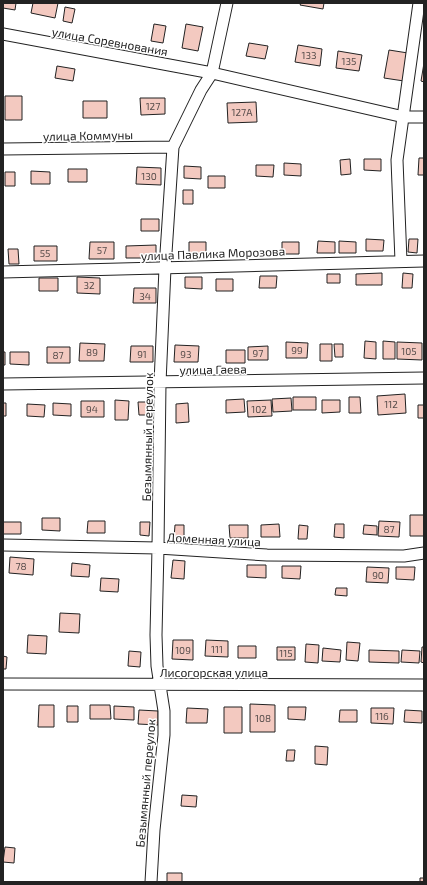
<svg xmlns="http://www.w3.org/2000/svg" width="427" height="885" viewBox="0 0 427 885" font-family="'Exo 2',sans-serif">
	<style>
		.building { fill: #f3c9c0; stroke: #222 }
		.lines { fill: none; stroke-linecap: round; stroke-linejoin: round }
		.minor-casing { stroke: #222; stroke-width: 13 }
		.minor { stroke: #fff; stroke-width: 11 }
		.labels { text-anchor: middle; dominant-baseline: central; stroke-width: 3; stroke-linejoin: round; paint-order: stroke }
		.number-label { font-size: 10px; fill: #564c4a }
		.street-label { font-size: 12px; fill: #222; stroke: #fff }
	</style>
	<rect width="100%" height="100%" fill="#fff"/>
	<path class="building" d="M3 3H16L15 10 3 8Z
		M33 3H58L55 18 31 13Z
		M301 3H324L323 9 300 5Z
		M65 7 75 9 72 23 63 21Z
		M154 24 166 26 163 43 151 41Z
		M186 24 203 27 198 51 182 48Z
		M249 43 268 46 265 59 246 56Z
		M298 45 322 49 320 66 295 62Z
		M389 50 408 53 404 81 384 78Z
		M338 51 362 55 359 71 336 68Z
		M424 63V82L421 81Z
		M57 66 75 69 73 81 55 78Z
		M5 96H22V120H5Z
		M140 98H165V114L141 115Z
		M83 101H107V118H83Z
		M256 102 257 122 228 123 227 103Z
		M419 158H424V175H418Z
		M350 159 351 174 341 175 340 160Z
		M364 159H381V171L364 170Z
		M284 163 301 164V176L284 175Z
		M256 165H274L273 177 256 176Z
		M184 166 201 167V179L184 178Z
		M137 167 161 168V185L136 184Z
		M68 169H87V182H68Z
		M31 171 50 172V184H31Z
		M5 172H15V186H5Z
		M208 176H225V188H208Z
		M183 190H193V204H183Z
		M141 219H159V231H141Z
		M366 239 384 240 383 251H366Z
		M409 239H418L417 253 408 252Z
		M318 241 335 242V253H317Z
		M339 241 356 242V253H339Z
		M90 242H114V259H89Z
		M189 242H206V254H189Z
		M282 242H299V254H282Z
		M156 245V258H126V246Z
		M34 246H57V261H34Z
		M8 249H18L19 264H9Z
		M382 273V285H356V274Z
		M403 273 413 274 412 288H402Z
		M327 274H340V283H327Z
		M260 276H277L276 288H259Z
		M77 277 100 278V294L77 293Z
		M185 277H202V289L185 288Z
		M39 278H58V291H39Z
		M216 279H233V291H216Z
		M134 288H156V303H133Z
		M365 341 376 342V359L364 358Z
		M383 341 395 342V359H383Z
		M286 342 308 343 307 358H286Z
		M397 342 422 343V360L397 359Z
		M80 343 105 344 104 361H79Z
		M320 344H332V361H320Z
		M334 344H343V357H335Z
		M175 345 199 346 198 362H174Z
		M131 346H153V362H130Z
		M268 346V360H248V347Z
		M47 347H70V363H47Z
		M226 350H245V363H226Z
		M3 352H5V365H3Z
		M10 352H29V365L10 364Z
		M405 394 406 413 378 415 377 396Z
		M293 397H316V410H293Z
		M349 397H360L361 413H349Z
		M291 398 292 411 273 412 272 399Z
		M244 399 245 412 226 413V400Z
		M115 400 129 401 128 420H115Z
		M271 400 272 416 248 417 247 401Z
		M322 400H340V412L322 413Z
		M81 401H104V417H81Z
		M138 402H147L148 415H139Z
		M3 403H6V416H3Z
		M53 403 71 404V416L53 415Z
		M188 403 189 422 176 423V404Z
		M27 404 45 405 44 417 27 416Z
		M418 405H424V418H418Z
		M410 515H424V536H410Z
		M42 518H60V531L42 530Z
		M88 521H105V533H87Z
		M379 521 400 522 399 537 378 536Z
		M3 522H21V534H3Z
		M140 522H150L149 536 140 535Z
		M279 524 280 537H261V525Z
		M335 524H344V538L334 537Z
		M175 525H184V539L174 538Z
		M229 525H248V538H230Z
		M299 525 308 526 307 539H298Z
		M364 525 377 526V535L363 534Z
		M10 557 34 559 33 575 9 573Z
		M173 560 185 561 184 579 171 578Z
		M72 563 90 565 89 577 71 576Z
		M247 565H266V578L247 577Z
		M282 566H301L300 579 282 578Z
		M367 567 389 568 388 583 366 582Z
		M396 567H415L414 580 396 579Z
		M101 578 119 579 118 592 100 591Z
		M336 588H347V596L335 595Z
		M60 613 80 614 79 633 59 632Z
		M28 635 47 636 46 654 27 653Z
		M173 640H193V660L172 659Z
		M206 640 228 641V657L205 656Z
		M347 642 360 643 358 661 346 660Z
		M306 644 319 645 318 663 305 662Z
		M238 646H256V658H238Z
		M277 647H295V660H277Z
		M422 647H424V663L421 662Z
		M323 648 341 650 340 662 322 661Z
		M369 650 399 651V663L369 662Z
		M402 650 420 651 419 663 401 662Z
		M129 651 141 652 140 667 128 666Z
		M3 656 7 657 6 669H3Z
		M250 704 275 705V732H250Z
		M39 705H54V727H38Z
		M90 705H110L111 719H90Z
		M67 706H78V722H67Z
		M114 706 134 707V720L114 719Z
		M224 707H242V733H224Z
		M288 707H306L305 720 288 719Z
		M187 708 208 709 207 723H186Z
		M371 708H394L393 724 371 723Z
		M139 710 158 711V725L138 724Z
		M340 710H357V722H339Z
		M405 710 422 711V723L404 722Z
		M315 746 328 747 327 765 315 764Z
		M287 750H295L294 761H286Z
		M182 795 197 796 196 807 181 806Z
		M5 847 15 848 14 863 3 862Z
		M167 873H182V882H167Z
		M420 878H424V882H420Z"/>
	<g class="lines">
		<defs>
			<path id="minor" d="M3 34 212 73 404 117H424
				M3 149 173 147
				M401 261 397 160 419 3
				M3 272 424 261
				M3 384 424 378
				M3 545 158 548 267 555 404 556 424 553
				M3 684 424 685
				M151 882 154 830 164 735V711L157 666 156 635 158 548 160 383 165 268 173 147 201 90 212 73 227 3"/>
		</defs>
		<use href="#minor" class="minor-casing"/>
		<use href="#minor" class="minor"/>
	</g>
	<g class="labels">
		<g class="number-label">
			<text x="309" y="55">133</text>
			<text x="349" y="61">135</text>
			<text x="153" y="106">127</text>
			<text x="242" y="112">127А</text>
			<text x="149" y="176">130</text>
			<text x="102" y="250">57</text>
			<text x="45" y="253">55</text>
			<text x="89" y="285">32</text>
			<text x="145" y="296">34</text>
			<text x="297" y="350">99</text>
			<text x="409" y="351">105</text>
			<text x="92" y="352">89</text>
			<text x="258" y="353">97</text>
			<text x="142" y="354">91</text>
			<text x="186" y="354">93</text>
			<text x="58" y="355">87</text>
			<text x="391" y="404">112</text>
			<text x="92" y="409">94</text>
			<text x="259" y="409">102</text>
			<text x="389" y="529">87</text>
			<text x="21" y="566">78</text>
			<text x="378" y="575">90</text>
			<text x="217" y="649">111</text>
			<text x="183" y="650">109</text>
			<text x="286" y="653">115</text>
			<text x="382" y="716">116</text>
			<text x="263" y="718">108</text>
		</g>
		<g class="street-label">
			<text transform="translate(110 41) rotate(10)">улица Соревнования</text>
			<text transform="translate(88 135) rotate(-1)">улица Коммуны</text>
			<text transform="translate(213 253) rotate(-2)">улица Павлика Морозова</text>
			<text transform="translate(213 369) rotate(-1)">улица Гаева</text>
			<text transform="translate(147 437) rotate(-89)">Безымянный переулок</text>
			<text transform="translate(214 539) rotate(3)">Доменная улица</text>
			<text x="214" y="672">Лисогорская улица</text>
			<text transform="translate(145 783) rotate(-85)">Безымянный переулок</text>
		</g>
	</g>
	<rect width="427" height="885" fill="none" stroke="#222222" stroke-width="8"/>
</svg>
